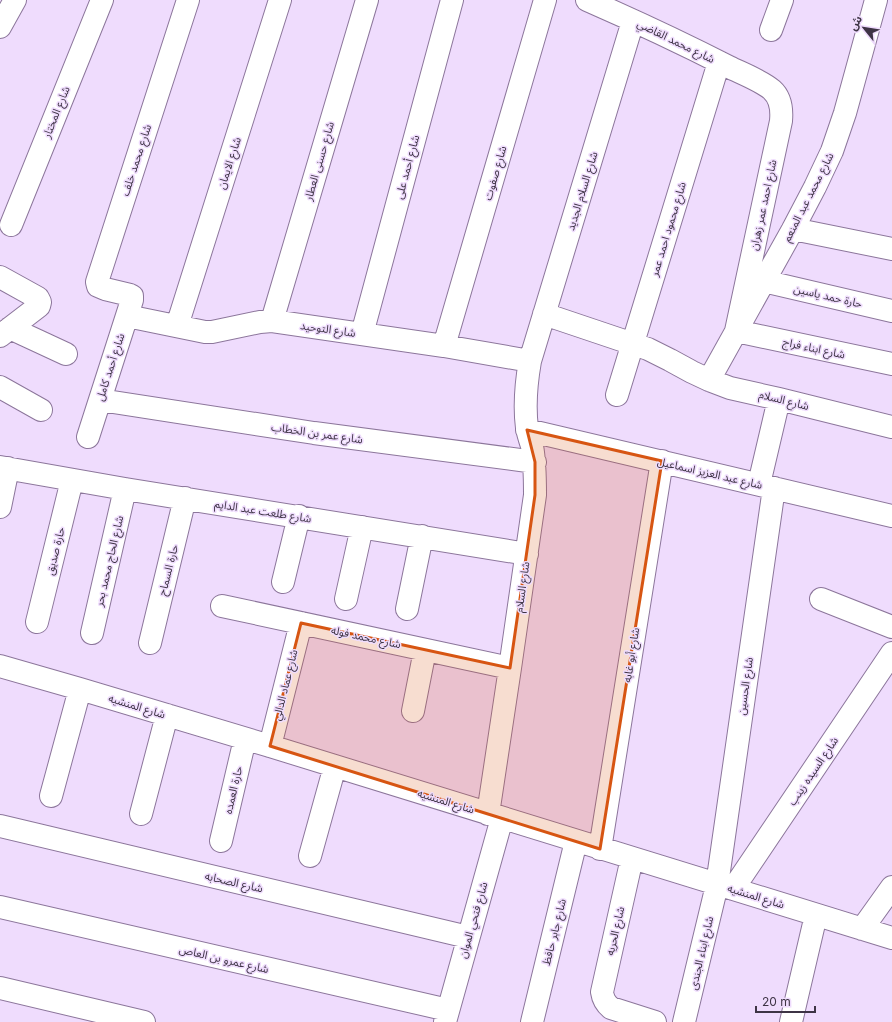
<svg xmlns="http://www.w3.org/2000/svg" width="892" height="1022" viewBox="0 0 892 1022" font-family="Inter,'Noto Sans Arabic',sans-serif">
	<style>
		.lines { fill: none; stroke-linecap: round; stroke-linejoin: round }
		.minor-casing { stroke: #8c769b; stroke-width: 24 }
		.minor { stroke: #fff; stroke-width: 22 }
		.marked { fill: #d75512; fill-opacity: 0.2; stroke: #d75512; stroke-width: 3; stroke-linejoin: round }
		.labels { text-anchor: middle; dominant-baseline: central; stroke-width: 3; stroke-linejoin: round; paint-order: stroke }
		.street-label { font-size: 11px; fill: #3e3445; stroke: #efdcfd }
	</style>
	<rect width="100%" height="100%" fill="#efdcfd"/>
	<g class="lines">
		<defs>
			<path id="minor" d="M587 0C635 21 682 43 729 67 741 73 762 81 772 90 781 98 782 110 781 121L736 331 892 364
				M0 27 15 0
				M771 30 782 0
				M11 225 102 0
				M793 229 892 249
				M0 277 38 298 40 302 39 306 0 336
				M763 281 892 311
				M544 314 648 349 670 360 692 372 709 380 730 388 779 399 892 427
				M127 316 205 332H212L260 322 272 321 444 346 530 361
				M272 321 367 0
				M177 326 280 0
				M10 328 66 354
				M362 334 452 0
				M444 346 545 0
				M709 380 793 229 815 187 832 151 845 113 876 0
				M0 387 41 410
				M617 395 719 62
				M100 400 314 433 535 462
				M527 430 892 516
				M88 437 132 300V296L130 295 105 289 98 286 97 282 188 0
				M0 467 125 489 527 554
				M759 484 779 399
				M0 507 8 468
				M283 582 299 516
				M346 599 362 527
				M821 599 892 627
				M222 606 510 668
				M407 609 422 536
				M37 622 72 480
				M92 633 125 489
				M150 643 185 498
				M0 666 80 689 270 746 892 938
				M413 711 425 650
				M270 746 301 623
				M51 796 80 689
				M141 814 167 715
				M488 814 510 668 535 495C535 479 535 462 532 446 530 440 528 434 527 428 524 405 526 384 530 361L633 21
				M0 826 468 937
				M221 841 245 739
				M600 849 662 461
				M310 856 335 766
				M632 858 602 992C603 999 605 1003 611 1008L655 1022
				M733 889 892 653
				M0 907 448 1010
				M862 929 892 887
				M0 988 144 1022
				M445 1022 502 818
				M532 1022 576 841
				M684 1022 717 885 774 488
				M791 1022 816 915"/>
		</defs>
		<use href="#minor" class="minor-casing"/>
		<use href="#minor" class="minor"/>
	</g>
	<path class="marked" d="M527 430 662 461 600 849 270 746 301 623 510 668 535 495V462Z"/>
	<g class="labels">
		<g class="street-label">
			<text transform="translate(676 41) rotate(26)">شارع محمد القاضي</text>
			<text transform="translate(56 112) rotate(-68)">شارع المختار</text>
			<text transform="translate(136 160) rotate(-72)">شارع محمد خلف</text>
			<text transform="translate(319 161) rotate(-74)">شارع حسنى العطار</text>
			<text transform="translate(229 163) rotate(-72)">شارع الايمان</text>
			<text transform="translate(407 167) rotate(-75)">شارع أحمد على</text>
			<text transform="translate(495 173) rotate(-74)">شارع صفوت</text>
			<text transform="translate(582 191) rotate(-73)">شارع السلام الجديد</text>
			<text transform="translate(808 197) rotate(-63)">شارع محمد عبد المنعم</text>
			<text transform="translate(763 205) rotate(-78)">شارع احمد عمر زهران</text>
			<text transform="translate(668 229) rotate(-73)">شارع محمود احمد عمر</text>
			<text transform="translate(828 296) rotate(13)">حارة حمد ياسين</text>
			<text transform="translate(328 329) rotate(8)">شارع التوحيد</text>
			<text transform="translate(814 348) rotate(12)">شارع ابناء فراج</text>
			<text transform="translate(110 367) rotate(-72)">شارع أحمد كامل</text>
			<text transform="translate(784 400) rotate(14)">شارع السلام</text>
			<text transform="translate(317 433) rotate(8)">شارع عمر بن الخطاب</text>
			<text transform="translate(710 473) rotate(13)">شارع عبد العزيز اسماعيل</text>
			<text transform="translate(263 511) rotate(9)">شارع طلعت عبد الدايم</text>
			<text transform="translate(55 551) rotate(-76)">حارة صديق</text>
			<text transform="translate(109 561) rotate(-77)">شارع الحاج محمد بحر</text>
			<text transform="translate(168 570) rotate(-76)">حارة السماح</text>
			<text transform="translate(522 587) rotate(-82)">شارع السلام</text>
			<text transform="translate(366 637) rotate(12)">شارع محمد فوله</text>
			<text transform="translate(631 655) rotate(-81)">شارع أبو غابه</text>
			<text transform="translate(285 685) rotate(-76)">شارع عماد الدالي</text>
			<text transform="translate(745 686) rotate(-82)">شارع الحسين</text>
			<text transform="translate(137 706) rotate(17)">شارع المنشيه</text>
			<text transform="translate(813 771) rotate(-56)">شارع السيده زينب</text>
			<text transform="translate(233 790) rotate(-77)">حارة العمده</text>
			<text transform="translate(446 801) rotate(17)">شارع المنشيه</text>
			<text transform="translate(234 882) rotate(13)">شارع الصحابه</text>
			<text transform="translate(756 896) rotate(17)">شارع المنشيه</text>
			<text transform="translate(473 920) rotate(-74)">شارع فتحي الموان</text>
			<text transform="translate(615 931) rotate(-77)">شارع الحريه</text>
			<text transform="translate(554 932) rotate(-76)">شارع جابر حافظ</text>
			<text transform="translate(701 953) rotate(-77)">شارع ابناء الجندى</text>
			<text transform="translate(224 959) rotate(13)">شارع عمرو بن العاص</text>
		</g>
	</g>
	<g transform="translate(864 28) rotate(300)" stroke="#efdcfd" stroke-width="3" paint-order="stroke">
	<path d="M0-3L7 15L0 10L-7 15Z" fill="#3e3445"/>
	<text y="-6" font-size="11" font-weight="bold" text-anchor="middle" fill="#3e3445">ش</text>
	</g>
	<path d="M756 1006v6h59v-6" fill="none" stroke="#3e3445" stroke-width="2"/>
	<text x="762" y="1006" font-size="12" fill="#3e3445" stroke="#efdcfd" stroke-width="3" paint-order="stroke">20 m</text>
</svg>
